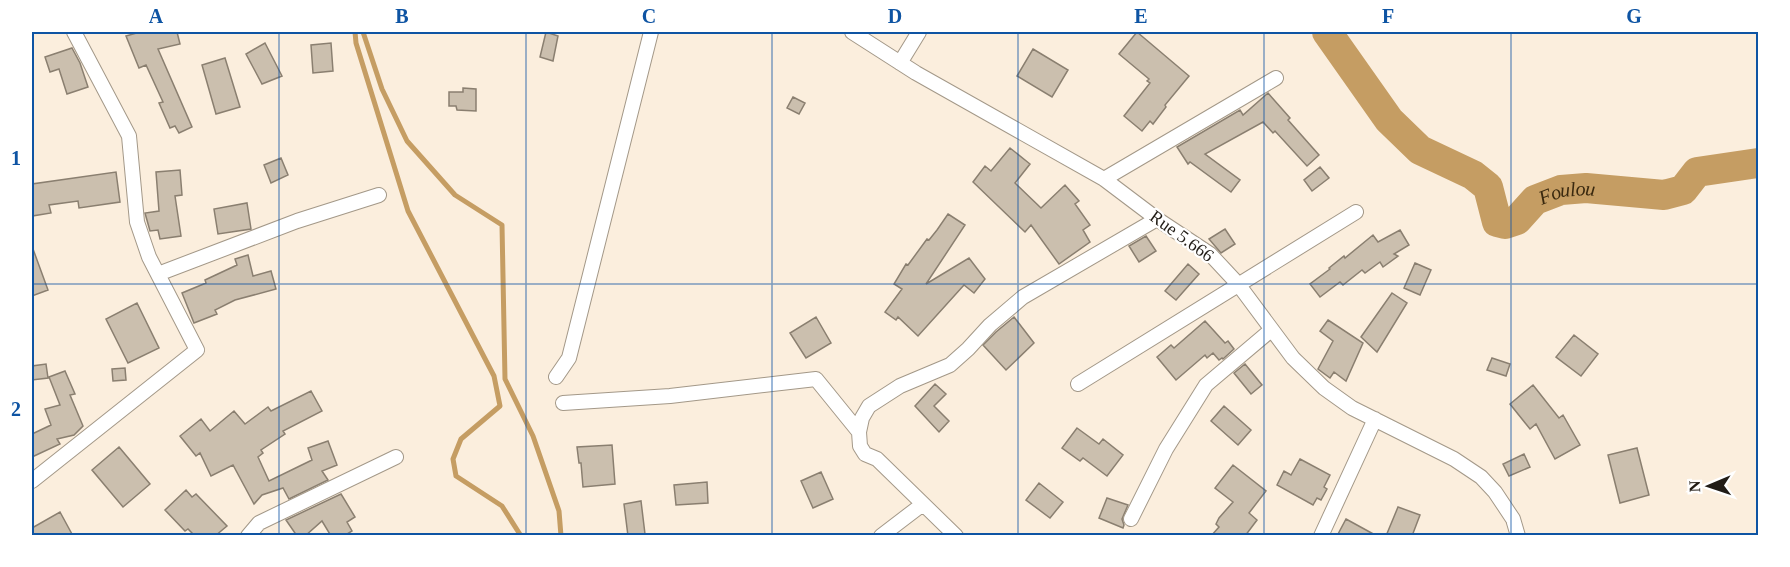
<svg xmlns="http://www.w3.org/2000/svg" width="1790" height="567" viewBox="0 0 1790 567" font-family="Georgia,serif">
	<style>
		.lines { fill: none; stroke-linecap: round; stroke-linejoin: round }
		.stream { stroke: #c59d63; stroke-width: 5 }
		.river { stroke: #c59d63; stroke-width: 30 }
		.building { fill: #cbbfae; stroke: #8a7f70; stroke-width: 1.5 }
		.minor-casing { stroke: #a39888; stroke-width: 16 }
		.minor { stroke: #fff; stroke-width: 14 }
		.grid { fill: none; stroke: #0e54a3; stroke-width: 1.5; stroke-opacity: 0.55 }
		.labels { text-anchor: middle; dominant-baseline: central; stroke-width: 4.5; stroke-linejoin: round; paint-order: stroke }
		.street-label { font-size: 18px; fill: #211c16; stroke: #fff }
		.water-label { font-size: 20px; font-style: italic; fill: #3a290f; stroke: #fff }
		.neatline { fill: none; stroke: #0e54a3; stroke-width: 2 }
		.grid-label { font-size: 20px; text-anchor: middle; font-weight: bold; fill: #0e54a3 }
	</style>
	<rect width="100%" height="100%" fill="#fbeedd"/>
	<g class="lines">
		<path class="stream" d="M355 32 356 43 408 211 494 376 500 406 461 439 453 459 456 476 502 506 521 536
			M363 32 382 89 407 141 455 195 502 225 505 379 533 436 559 511 561 536"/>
		<path class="river" id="s1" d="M1327 32 1389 120 1420 150 1473 175 1488 187 1497 222 1505 224 1517 220 1535 200 1561 190 1586 188 1664 195 1683 190 1697 172 1758 163"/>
	</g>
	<path class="building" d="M140 32H177L180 44 158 49 192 127 179 133 175 126 170 128 159 103 163 102 146 65 139 68 126 36Z
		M546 32 558 36 553 61 540 57Z
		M1137 32 1189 76 1165 105 1166 107 1153 124 1150 121 1142 131 1124 116 1150 83 1147 81 1149 79 1119 54Z
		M265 43 282 76 262 84 246 54Z
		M331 43 333 71 313 73 311 45Z
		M72 48 80 63 88 87 67 94 59 69 50 72 45 57Z
		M1033 49 1068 70 1052 97 1017 76Z
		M225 58 240 107 216 114 202 65Z
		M463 88 476 89V111L457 110 456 106H449V92H463Z
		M1268 93 1290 118 1288 120 1319 155 1307 166 1275 131 1273 133 1263 122 1205 154 1240 180 1231 192 1190 162 1188 164 1177 147 1240 110 1243 115Z
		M793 97 805 103 799 114 787 108Z
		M1010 148 1030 164 1015 183 1041 208 1065 185 1079 201 1075 204 1090 225 1083 230 1090 242 1059 264 1031 225 1025 232 973 182 985 166 991 171Z
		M281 158 288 175 271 183 264 165Z
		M1320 167 1329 178 1312 191 1304 180Z
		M180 170 182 195 175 196 181 236 160 239 158 230 150 231 145 213 159 211 156 172Z
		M116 172 120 202 79 208 78 201 49 205 51 213 32 216V184Z
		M247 203 251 229 218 234 214 209Z
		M948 214 965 225 926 284 969 258 985 279 974 293 964 285 918 336 898 317 896 320 885 312 902 289 894 284 906 264 908 265 927 239 929 240 937 230Z
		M1225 229 1235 244 1221 253 1209 239Z
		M1400 230 1409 245 1394 254 1398 256 1383 267 1380 262 1365 273 1362 270 1343 285 1340 282 1320 297 1310 284 1330 269 1329 268 1344 256 1345 258 1373 235 1378 242Z
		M1146 236 1156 251 1139 262 1129 246Z
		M32 249H33L48 290 32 296Z
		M248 255 253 276 271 271 276 289 235 300 215 310 217 314 194 323 182 293 206 283 205 280 237 265 235 259Z
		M1415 263 1431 270 1420 295 1404 288Z
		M1188 264 1199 274 1176 300 1165 291Z
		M1392 293 1407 303 1377 352 1361 337Z
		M137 303 159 348 128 363 106 319Z
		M816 317 831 343 806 358 790 333Z
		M1014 317 1034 343 1006 370 983 345 996 332Z
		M1328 320 1363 343 1346 381 1334 372 1330 378 1318 369 1333 341 1320 331Z
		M1205 321 1225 343 1228 341 1234 349 1223 359 1222 358 1219 360 1213 353 1207 358 1205 355 1176 380 1157 357 1171 345 1174 348Z
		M1574 335 1598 354 1581 376 1556 357Z
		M1492 358 1510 364 1506 376 1487 370Z
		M46 364 48 378 32 380V366Z
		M1245 364 1262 385 1251 394 1234 373Z
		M125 368 126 380 113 381 112 369Z
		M65 371 75 394 70 395 83 426 74 435 57 439 60 444 32 457V434L51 425 45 409 60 405 49 377Z
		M935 384 946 394 934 406 949 421 939 432 915 406Z
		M1533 385 1559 418 1563 415 1580 445 1555 459 1536 424 1530 429 1510 404Z
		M311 391 322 411 283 431 285 434 261 450 263 453 258 457 269 481 312 460 308 448 328 441 337 465 322 471 328 480 289 499 283 488 262 495 254 504 233 465 211 476 200 453 196 456 180 436 201 419 210 431 234 411 245 424 268 407 271 411Z
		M1224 406 1251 430 1238 445 1211 421Z
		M1077 428 1099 444 1103 439 1123 455 1107 476 1083 458 1080 461 1062 448Z
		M612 445 615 484 583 487 581 463H579L577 447Z
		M119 447 150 484 123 507 92 470Z
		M1637 448 1649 495 1620 503 1608 455Z
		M1524 454 1530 467 1509 476 1503 464Z
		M1300 459 1330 475 1324 487 1327 489 1321 500 1317 498 1313 505 1277 485 1284 471 1291 475Z
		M1233 465 1266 491 1249 513 1257 520 1245 536H1211L1219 527 1216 524 1219 518 1233 502 1215 488Z
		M821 472 833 499 813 508 801 481Z
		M707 482 708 503 676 505 674 485Z
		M1039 483 1063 502 1050 518 1026 500Z
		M186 490 192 497 196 494 227 526 215 536H195L188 529 185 531 165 510Z
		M341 494 355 517 347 522 352 531 344 536H331L322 521 305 536H297L286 520Z
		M1107 498 1128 505 1122 519 1124 525 1123 528 1099 518Z
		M641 501 645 534 628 536 624 504Z
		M1398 507 1420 515 1412 536H1386Z
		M60 512 73 536H32V528Z
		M1346 519 1377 536H1337Z"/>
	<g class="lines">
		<defs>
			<path id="minor" d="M852 32 916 73 1104 179 1157 219 1210 254 1238 284 1293 358 1324 388 1352 408 1454 459 1481 477 1495 492 1513 519 1518 536
				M900 63 919 32
				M1104 179 1276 78
				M158 274 297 221 379 195
				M556 377 569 358 651 32
				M1078 384 1356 212
				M563 403 670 396 816 379 859 432
				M32 481 197 350 149 257 137 222 129 136 74 32
				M1131 519 1166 449 1206 385 1271 330
				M248 536 259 523 396 457
				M881 536 923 504
				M956 536 877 459 865 454 860 446 859 432 862 418 869 406 900 386 950 365 968 349 990 325 1023 297 1157 219
				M1321 536 1375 419"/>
		</defs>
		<use href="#minor" class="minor-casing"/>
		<use href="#minor" class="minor"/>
	</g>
	<path class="grid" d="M279 32V536M526 32V536M772 32V536M1018 32V536M1264 32V536M1511 32V536M32 284H1758"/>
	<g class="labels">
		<g class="street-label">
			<text transform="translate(1182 236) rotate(36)">Rue 5.666</text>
		</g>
		<g class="water-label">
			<text stroke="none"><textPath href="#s1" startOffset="346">Foulou</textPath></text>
		</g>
	</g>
	<rect width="1790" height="567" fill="none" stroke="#ffffff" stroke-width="66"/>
	<g transform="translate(1709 486) rotate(268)" stroke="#ffffff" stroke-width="4.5" paint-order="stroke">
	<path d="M0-4.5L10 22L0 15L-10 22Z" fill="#211c16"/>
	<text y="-9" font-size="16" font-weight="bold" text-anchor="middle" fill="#211c16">N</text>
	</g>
	<rect x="33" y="33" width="1724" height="501" class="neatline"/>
	<g class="grid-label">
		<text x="156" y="23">A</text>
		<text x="402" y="23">B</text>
		<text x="649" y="23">C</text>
		<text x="895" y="23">D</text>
		<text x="1141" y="23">E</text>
		<text x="1388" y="23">F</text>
		<text x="1634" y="23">G</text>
		<text x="16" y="165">1</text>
		<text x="16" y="416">2</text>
	</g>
</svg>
